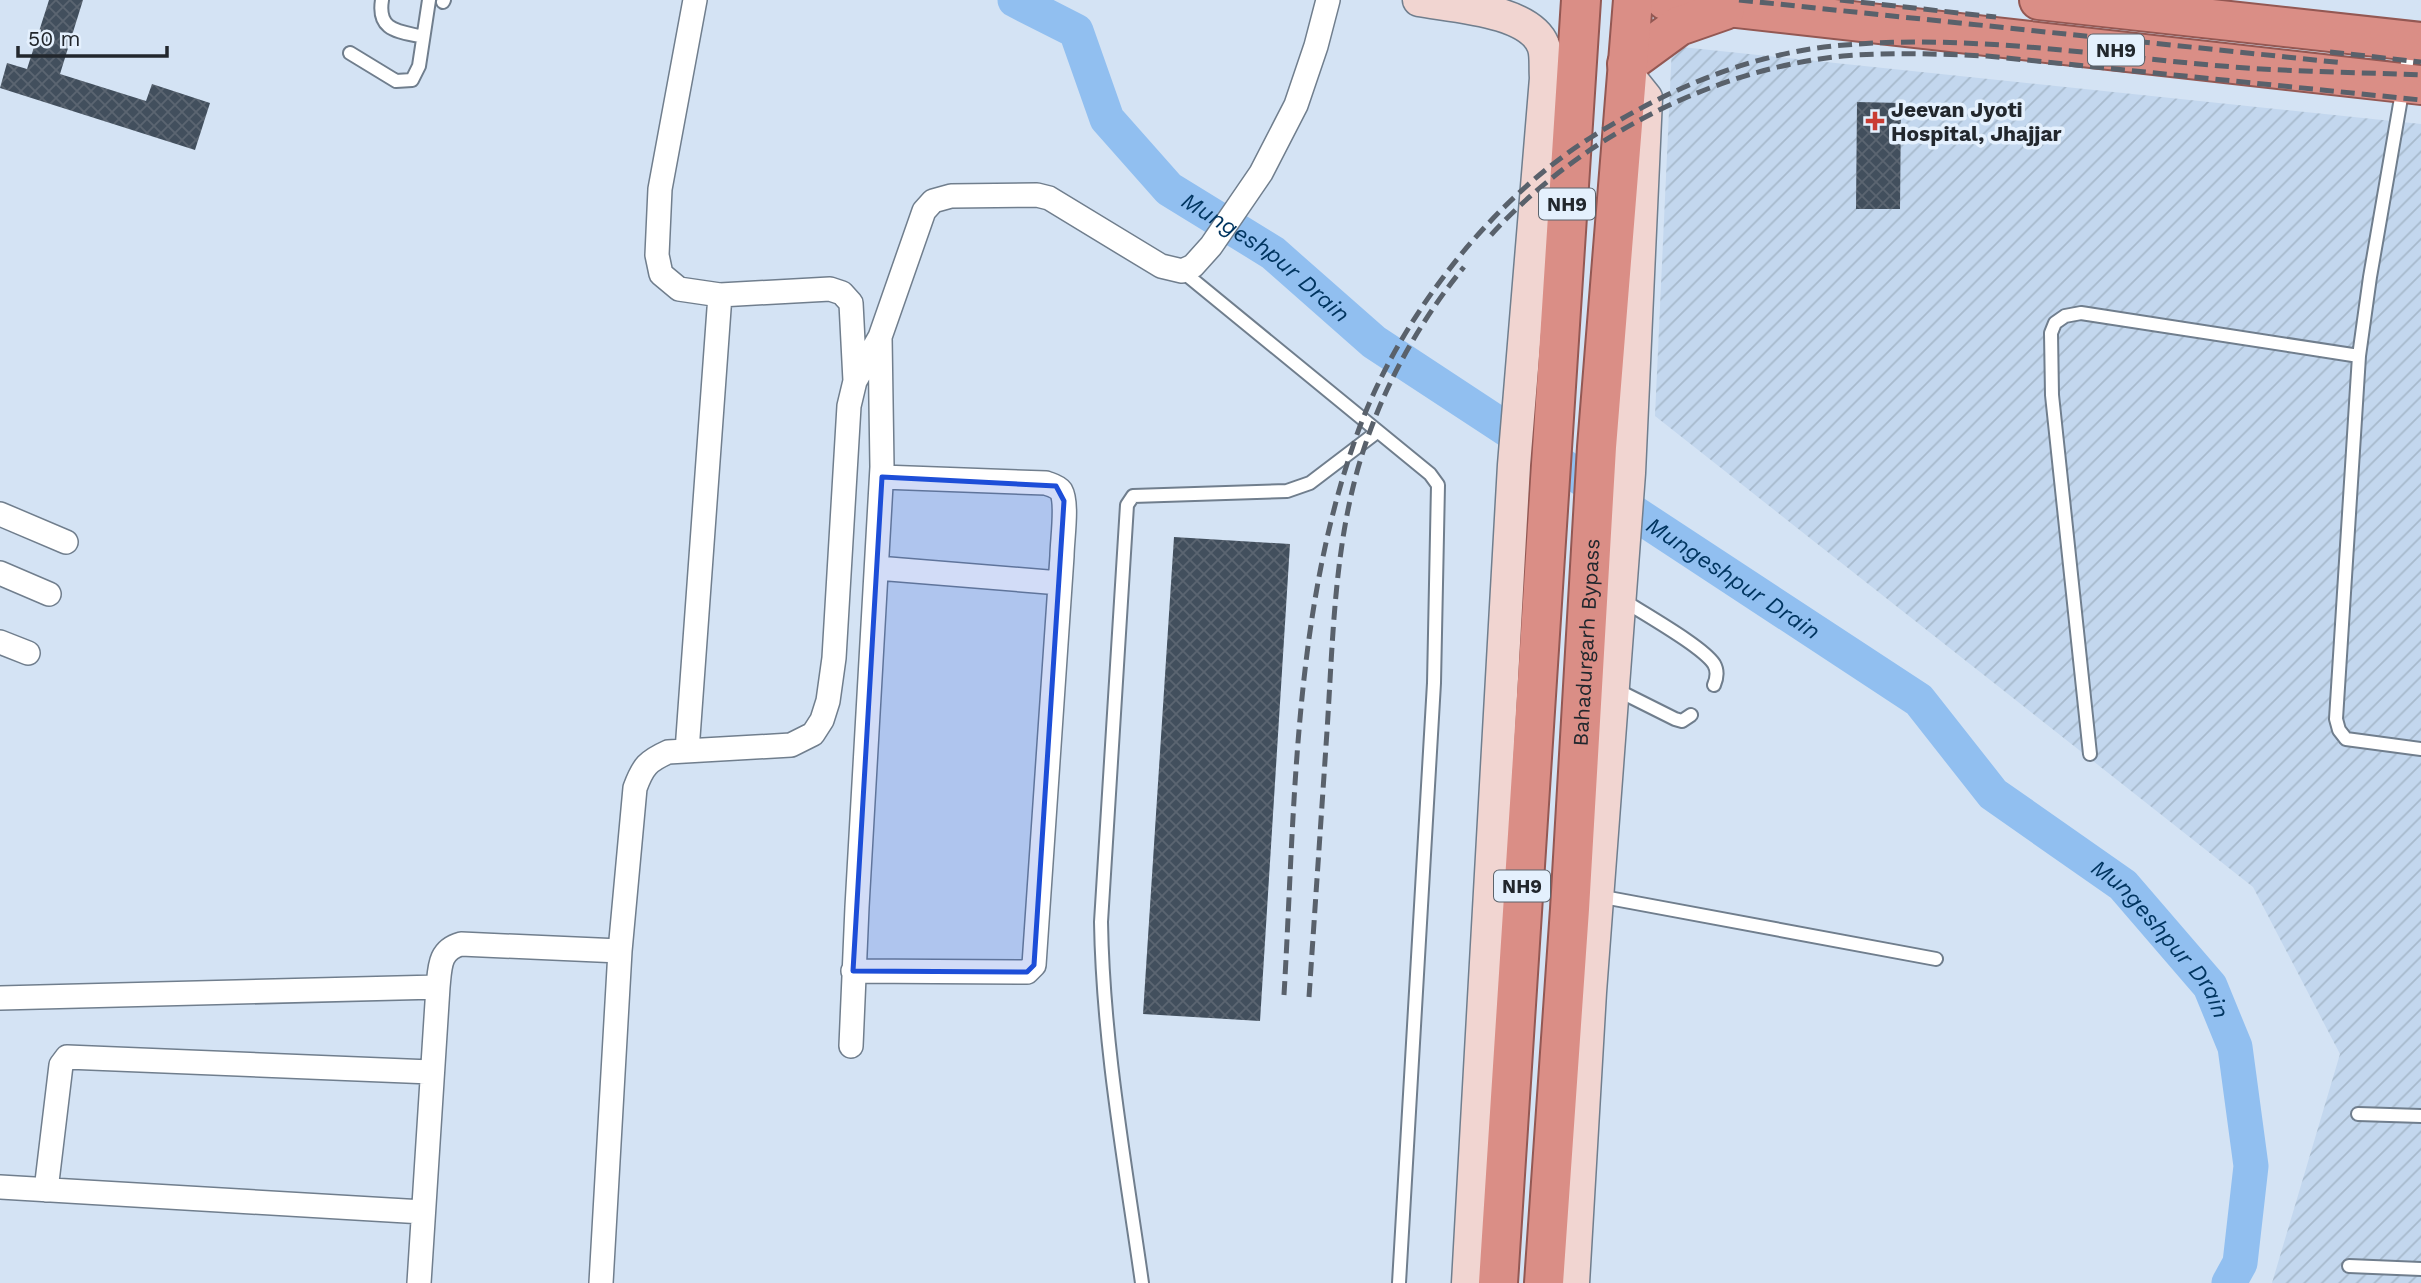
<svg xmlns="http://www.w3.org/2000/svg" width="2421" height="1283" viewBox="0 0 2421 1283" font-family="'Work Sans',sans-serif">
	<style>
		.industrial { fill: url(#industrial-furrows) }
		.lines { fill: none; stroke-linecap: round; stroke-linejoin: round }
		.river { stroke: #91bff0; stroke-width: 35 }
		.building { fill: url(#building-cross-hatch) }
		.service-casing { stroke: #707e8d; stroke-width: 16 }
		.minor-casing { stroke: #707e8d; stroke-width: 26 }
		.secondary-casing { stroke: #707e8d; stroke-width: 35 }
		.trunk-casing { stroke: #935853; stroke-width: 42 }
		.service { stroke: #fff; stroke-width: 12 }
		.minor { stroke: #fff; stroke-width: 23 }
		.secondary { stroke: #f1d5d1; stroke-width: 32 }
		.trunk { stroke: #da8e86; stroke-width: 38 }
		.rail { stroke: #59616b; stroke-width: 5; stroke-dasharray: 14 7; stroke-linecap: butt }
		.marked { fill: #1d4ed8; fill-opacity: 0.2; stroke: #1d4ed8; stroke-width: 5; stroke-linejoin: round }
		.poi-dot { fill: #c93c33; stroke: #e4f0fd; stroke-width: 2.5 }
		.labels { text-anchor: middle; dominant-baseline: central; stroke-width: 7; stroke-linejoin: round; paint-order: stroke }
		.shield { fill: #e4f0fd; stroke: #5c636b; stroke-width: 2 }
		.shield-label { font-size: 19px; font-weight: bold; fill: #22272d }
		.poi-label { font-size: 21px; font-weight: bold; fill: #22272d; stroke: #e4f0fd; text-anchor: start }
		.street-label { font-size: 21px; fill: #22272d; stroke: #e4f0fd }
		.water-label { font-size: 23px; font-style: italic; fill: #013560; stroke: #e4f0fd }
	</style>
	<defs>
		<pattern id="industrial-furrows" width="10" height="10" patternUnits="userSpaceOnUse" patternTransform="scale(1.75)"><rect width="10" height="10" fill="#c3d7ee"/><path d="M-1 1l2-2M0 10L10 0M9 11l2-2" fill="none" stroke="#a7b9cc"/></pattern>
		<pattern id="building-cross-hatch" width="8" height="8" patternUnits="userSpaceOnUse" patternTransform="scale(1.75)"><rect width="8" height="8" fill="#424f5d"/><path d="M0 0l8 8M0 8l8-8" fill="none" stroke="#5b6571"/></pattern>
	</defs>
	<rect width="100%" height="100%" fill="#d4e3f4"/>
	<path class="industrial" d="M1672 46 2421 124V1283H2272L2340 1054 2253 887 1655 416Z"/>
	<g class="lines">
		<path class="river" id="s1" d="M1015 0 1076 31 1107 119 1169 189 1273 253 1374 342 1919 700 1993 794 2123 885 2210 986 2235 1047 2251 1166 2240 1263 2229 1283"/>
	</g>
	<path class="building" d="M49 0H83L60 74 146 101 152 84 210 103 195 150 0 88 7 63 27 69Z
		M1857 102 1901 103 1900 209H1856Z
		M1174 537 1290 544 1260 1021 1143 1014Z"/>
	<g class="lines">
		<defs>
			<path id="service" d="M382 0C377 31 398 31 423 37
				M443 2 444 0
				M2410 46 2370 277 2359 356 2336 719 2339 730 2346 739 2421 749
				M350 53 396 81 412 80 419 66 429 0
				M1182 271 1430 474 1438 485 1434 683 1399 1283
				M1623 600C1644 614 1702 646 1714 664 1718 671 1717 678 1714 685
				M1613 688 1675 719 1682 721 1691 715
				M2090 754 2052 395 2051 333 2055 323 2065 316 2081 313 2359 356
				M1598 896 1936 959
				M2358 1114 2421 1116
				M2349 1266 2421 1269
				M1142 1283C1125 1163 1103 1043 1101 922L1127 505 1133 496 1287 491 1310 483 1377 432"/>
			<path id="minor" d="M695 0 660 189 657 255 661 274 679 289 720 295 830 289 842 293 851 303 855 381
				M0 514 66 542
				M877 568 1060 583
				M0 573 49 594
				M0 642 28 653
				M687 751 720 295
				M853 971 1027 972 1034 965 1062 556C1062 541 1068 503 1061 491 1057 486 1051 485 1046 483L882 477
				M0 998 438 987
				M851 1046 857 907 882 467 880 337
				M0 1187 423 1212
				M46 1190 61 1065 67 1057 431 1072
				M419 1283 438 987C440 967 439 950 461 944L620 951
				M601 1283 620 951 635 788C643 766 648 761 668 752L791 745 813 734 822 720 828 701 834 658 849 406 855 381 880 337 924 211 933 201 951 196 1037 195 1049 198 1161 266 1182 271 1193 266 1211 246 1261 173 1296 105 1316 46 1328 0"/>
			<path id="secondary" d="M1419 0C1452 6 1529 10 1543 45 1547 54 1545 68 1546 78L1514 465 1468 1283
				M1573 1283 1590 992 1629 473 1646 98 1626 73"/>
			<g id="trunk">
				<path d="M1665 0 2421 85"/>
				<path d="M2039 0 2421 42"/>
				<path d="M1627 64 1679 26 1725 10"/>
				<path d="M1498 1283 1581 0"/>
				<path id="s2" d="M1544 1283 1570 909 1597 447 1633 0"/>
			</g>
		</defs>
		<use href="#service" class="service-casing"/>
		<use href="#minor" class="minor-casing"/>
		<use href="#secondary" class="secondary-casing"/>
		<use href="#trunk" class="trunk-casing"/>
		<use href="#service" class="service"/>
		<use href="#minor" class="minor"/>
		<use href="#secondary" class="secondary"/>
		<use href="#trunk" class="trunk"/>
		<path class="rail" d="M1739 0 2344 63
			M1840 0 1996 17
			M2330 52 2421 62
			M1491 235C1579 138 1713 69 1843 56 1891 52 1939 54 1987 56L2421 100
			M1284 995C1295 810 1293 617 1355 440 1379 371 1417 308 1463 252 1500 208 1541 169 1590 138 1664 91 1746 55 1834 46 1963 33 2093 55 2222 66 2288 72 2355 72 2421 75
			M1309 997C1315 908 1321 820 1327 731 1333 640 1334 546 1361 458 1382 389 1418 323 1464 267"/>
	</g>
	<path class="marked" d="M882 477 1056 486 1064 501 1034 965 1027 972 853 971Z"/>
	<path class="poi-dot" d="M1871.5 110.5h7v7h7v7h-7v7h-7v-7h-7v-7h7z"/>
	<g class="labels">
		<g class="shield">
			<rect x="2088" y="34.5" width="56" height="31" rx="5"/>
			<rect x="1539" y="188.5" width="56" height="31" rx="5"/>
			<rect x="1494" y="870.5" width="56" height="31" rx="5"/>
		</g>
		<g class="shield-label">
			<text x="2116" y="50">NH9</text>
			<text x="1567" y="204">NH9</text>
			<text x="1522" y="886">NH9</text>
		</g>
		<g class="poi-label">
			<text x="1891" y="109">Jeevan Jyoti<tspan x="1891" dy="24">Hospital, Jhajjar</tspan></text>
		</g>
		<g class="street-label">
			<text stroke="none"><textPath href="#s2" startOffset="642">Bahadurgarh Bypass</textPath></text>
		</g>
		<g class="water-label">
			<text stroke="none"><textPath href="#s1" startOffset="374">Mungeshpur Drain</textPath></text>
			<text stroke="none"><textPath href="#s1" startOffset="942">Mungeshpur Drain</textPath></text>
			<text stroke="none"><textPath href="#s1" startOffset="1508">Mungeshpur Drain</textPath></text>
		</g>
	</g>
	<path d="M18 46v10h149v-10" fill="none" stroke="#22272d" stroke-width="3.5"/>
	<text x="28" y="46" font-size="21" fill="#22272d" stroke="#e4f0fd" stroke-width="5" paint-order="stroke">50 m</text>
</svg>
